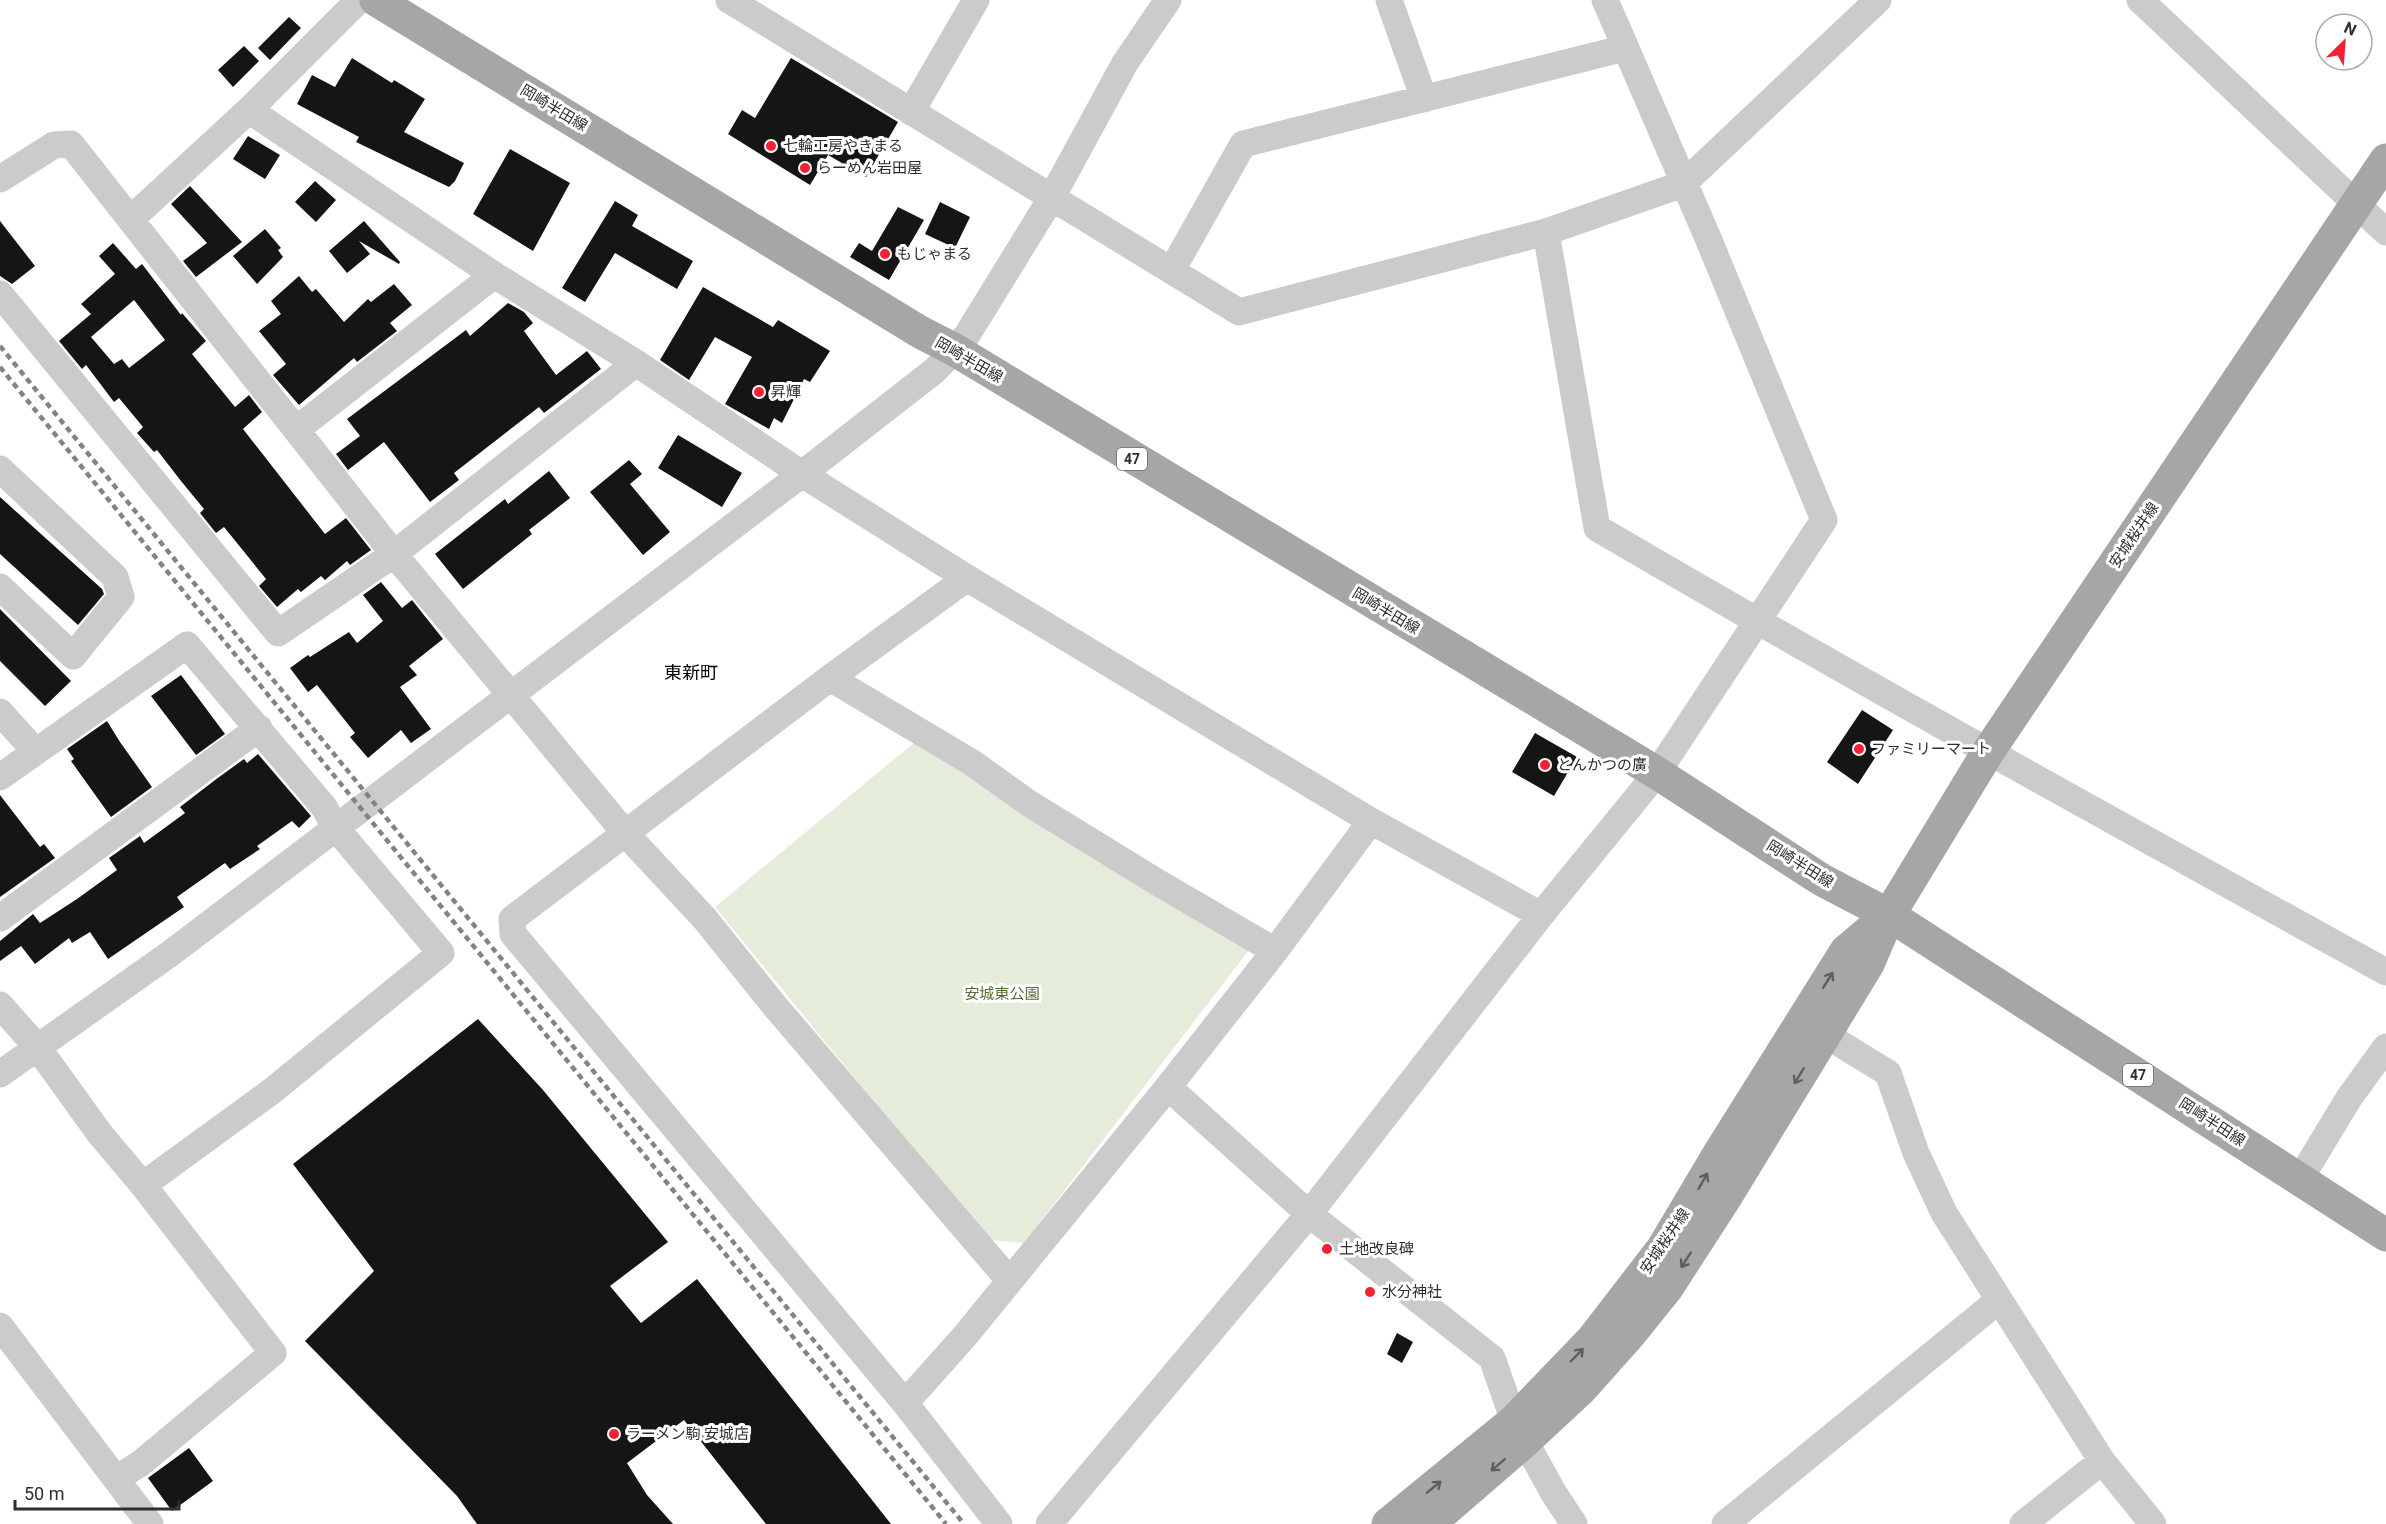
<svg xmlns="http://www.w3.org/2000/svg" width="2386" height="1524" viewBox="0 0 2386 1524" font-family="Roboto,'Noto Sans JP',sans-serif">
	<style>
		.green { fill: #e5edda }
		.building { fill: #151515; fill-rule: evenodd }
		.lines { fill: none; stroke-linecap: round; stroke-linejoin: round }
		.minor { stroke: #cbcbcb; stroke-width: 27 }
		.major { stroke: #a6a6a6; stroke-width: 33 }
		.rail { stroke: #838383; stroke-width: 4.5; stroke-dasharray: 6 4.5; stroke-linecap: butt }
		.oneway { stroke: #5e5e5e }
		.poi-dot { fill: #f61f33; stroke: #fff; stroke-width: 2 }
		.labels { text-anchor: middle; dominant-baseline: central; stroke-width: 6; stroke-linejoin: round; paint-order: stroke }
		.shield { fill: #fff; stroke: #6d6d6d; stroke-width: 1.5 }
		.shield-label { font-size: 14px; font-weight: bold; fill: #2e2e2e }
		.street-label { font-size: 15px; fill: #2e2e2e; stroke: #fff }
		.poi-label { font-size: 15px; fill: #2e2e2e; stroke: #fff; text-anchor: start }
		.park-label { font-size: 15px; fill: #526e37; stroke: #fff }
		.quarter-label { font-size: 18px; fill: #000; stroke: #fff }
	</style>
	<rect width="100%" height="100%" fill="#fff"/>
	<path class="green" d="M915 742 1249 950 1024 1243 987 1240 715 907Z"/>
	<path class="building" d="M289 17 301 28 270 60 258 48Z
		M244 46 259 61 233 87 218 70Z
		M352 58 392 83 394 80 425 99 404 132 464 163 455 181 449 187 356 142 359 137 297 104 312 75 335 87Z
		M791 58 898 122 866 177 828 155 810 185 728 134 742 110 755 118Z
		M248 136 280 155 265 179 233 159Z
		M510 149 570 183 533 251 473 214Z
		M315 181 336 200 316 222 295 202Z
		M190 186 242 242 196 277 183 261 207 243 171 204Z
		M615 201 638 215 632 226 693 261 677 289 615 253 585 302 562 288Z
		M940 202 970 217 955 248 925 234Z
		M898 207 924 220 889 280 850 257 859 243 872 251Z
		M0 221 35 266 12 284 0 276Z
		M364 221 400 262 399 264 359 241 370 254 347 273 329 251Z
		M265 229 281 248 278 250 283 257 257 284 233 256Z
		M113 243 136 269 142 264 181 315 182 313 206 341 192 354 235 407 249 395 262 412 243 429 325 534 346 518 371 550 350 565 347 561 325 580 321 576 301 592 298 589 277 607 259 586 266 579 224 527 216 533 200 513 204 509 181 481 157 450 154 452 137 433 143 427 119 398 114 402 86 365 82 369 59 341 91 314 81 304 115 274 99 256ZM134 300 165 340 129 368 122 359 114 364 91 337Z
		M299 276 312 292 316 289 344 322 368 299 371 302 394 284 412 305 390 323 397 331 357 362 354 358 299 405 273 375 286 364 259 331 281 314 271 301Z
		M703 287 773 327 778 320 830 351 810 382 804 379 782 423 774 418 769 429 725 404 752 357 715 337 689 380 660 360Z
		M508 303 524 312 533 323 524 331 556 375 587 351 601 369 544 413 539 407 454 473 459 480 430 502 384 442 348 470 336 454 360 436 347 419 466 330 470 336Z
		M678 435 742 473 722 507 658 468Z
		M629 460 642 474 630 484 670 532 643 555 590 492Z
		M549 471 570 498 529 530 532 534 463 589 435 554 505 499 508 504Z
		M0 497 102 589 104 594 78 625 0 554Z
		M381 582 402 608 412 600 443 639 409 666 417 675 400 687 431 729 411 743 401 730 368 758 350 737 355 733 317 685 308 692 290 668 308 655 310 657 349 632 357 643 383 621 363 595Z
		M0 609 71 681 45 706 0 661Z
		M181 675 225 734 196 755 151 696Z
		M1862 710 1893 730 1858 784 1827 762Z
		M107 721 120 742 152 787 111 817 71 761 74 759 67 749Z
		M1535 733 1577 757 1554 796 1512 772Z
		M258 754 311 816 299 828 292 821 257 846 260 849 230 869 225 863 177 897 184 907 108 959 90 932 72 943 69 938 35 964 21 946 0 961V941L33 914 40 923 77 899 117 870 109 858 140 836 144 843 185 813 180 807 215 780 244 759 247 763Z
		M0 795 40 847 44 844 55 858 0 897Z
		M478 1019 543 1090 668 1242 610 1286 641 1323 697 1279 891 1524H766L684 1420 627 1463 647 1495 673 1524H477L457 1496 305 1341 374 1271 293 1164Z
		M1397 1333 1413 1342 1402 1363 1387 1354Z
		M189 1448 213 1481 172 1511 148 1478Z"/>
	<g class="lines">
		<path class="minor" d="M729 0 1239 312 1546 232 1683 184 1878 0
			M1389 0 1424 99
			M2140 0 2386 232
			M249 110 494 275 636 363 802 474 967 578 1371 821 1541 915
			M911 112 976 0
			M0 179 54 145 71 144 394 554 625 833 705 919 774 1005 1009 1280
			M131 219 249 110 359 0
			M1546 232 1597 528C1858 681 2122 826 2386 972
			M1172 270 1243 144 1625 48
			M0 294 278 633 394 554 636 363
			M297 429 494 275
			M0 469 115 577 121 597 73 656 0 587
			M830 678 971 762 1030 804 1157 882 1275 951
			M0 712 35 751
			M0 777 187 645 324 807 335 827 441 953 272 1091 143 1185
			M0 918 259 728
			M0 1005 38 1048 100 1134 143 1185 273 1353 141 1463 116 1479
			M1808 1024 1888 1073 1916 1153 1944 1213 2102 1461 2153 1524
			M0 1074 171 953 802 474 934 371 955 350 967 335 1052 197 1125 63 1168 0
			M1168 1087 1309 1214 1492 1358 1514 1421 1553 1492 1574 1524
			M2300 1179 2349 1098 2386 1047
			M0 1326 150 1524
			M905 1403 513 934 512 919 830 678 967 578
			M999 1524 905 1403 964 1337 1168 1087 1275 951 1371 821
			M1049 1524 1309 1214 1541 915 1657 773 1824 520 1708 238 1605 0
			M1725 1524 1999 1300
			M2023 1524 2102 1461"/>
		<path class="major" d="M376 0 920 332 955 350 1657 773 1822 880 1889 915 2386 1235
			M1388 1524 1514 1421 1592 1340 1663 1248 1720 1152 1846 951 1885 918
			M1429 1524 1525 1441 1580 1390 1630 1334 1667 1288 1727 1195 1868 964 1889 915 1988 752 2386 160"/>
		<path class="rail" d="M0 346 964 1524
			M0 367 946 1524"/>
	</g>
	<defs><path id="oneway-shaft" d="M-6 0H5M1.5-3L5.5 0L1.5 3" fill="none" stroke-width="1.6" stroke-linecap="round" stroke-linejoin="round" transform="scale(1.5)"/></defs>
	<g class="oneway">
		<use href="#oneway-shaft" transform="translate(1828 980) rotate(-58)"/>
		<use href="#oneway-shaft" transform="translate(1799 1076) rotate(121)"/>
		<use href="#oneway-shaft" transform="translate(1703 1181) rotate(-60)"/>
		<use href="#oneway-shaft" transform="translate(1686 1260) rotate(123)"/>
		<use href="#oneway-shaft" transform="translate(1577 1355) rotate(-46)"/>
		<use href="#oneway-shaft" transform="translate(1498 1465) rotate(139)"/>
		<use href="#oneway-shaft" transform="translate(1434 1487) rotate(-39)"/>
	</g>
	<g class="poi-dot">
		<circle cx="771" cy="146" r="6"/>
		<circle cx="805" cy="168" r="6"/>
		<circle cx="885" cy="254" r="6"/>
		<circle cx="759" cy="392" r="6"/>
		<circle cx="1859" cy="749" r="6"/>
		<circle cx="1545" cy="765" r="6"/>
		<circle cx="1327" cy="1249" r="6"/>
		<circle cx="1370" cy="1292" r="6"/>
		<circle cx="614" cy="1434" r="6"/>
	</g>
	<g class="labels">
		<g class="shield">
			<rect x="1117" y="448" width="30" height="22" rx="4.5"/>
			<rect x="2123" y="1064" width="30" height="22" rx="4.5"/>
		</g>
		<g class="shield-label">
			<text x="1132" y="459">47</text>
			<text x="2138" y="1075">47</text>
		</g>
		<g class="street-label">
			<text transform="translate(554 108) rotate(31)">岡崎半田線</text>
			<text transform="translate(969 360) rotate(30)">岡崎半田線</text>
			<text transform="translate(2134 535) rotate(-56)">安城桜井線</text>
			<text transform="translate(1386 611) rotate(31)">岡崎半田線</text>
			<text transform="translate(1800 864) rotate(32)">岡崎半田線</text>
			<text transform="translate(2212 1122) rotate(33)">岡崎半田線</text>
			<text transform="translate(1665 1241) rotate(-56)">安城桜井線</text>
		</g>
		<g class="poi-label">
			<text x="783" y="146">七輪工房やきまる</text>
			<text x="817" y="168">らーめん岩田屋</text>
			<text x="897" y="254">もじゃまる</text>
			<text x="771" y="392">昇輝</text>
			<text x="1871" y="749">ファミリーマート</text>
			<text x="1557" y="765">とんかつの廣</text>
			<text x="1339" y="1249">土地改良碑</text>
			<text x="1382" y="1292">水分神社</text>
			<text x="626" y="1434">ラーメン駒 安城店</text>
		</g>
		<g class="park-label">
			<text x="1002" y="994">安城東公園</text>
		</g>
		<g class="quarter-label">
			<text x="691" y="672">東新町</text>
		</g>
	</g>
	<g transform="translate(2344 42) rotate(25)"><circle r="28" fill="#ffffff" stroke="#ababab" stroke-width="1.5"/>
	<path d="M0-4.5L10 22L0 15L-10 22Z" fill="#f61f33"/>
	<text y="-9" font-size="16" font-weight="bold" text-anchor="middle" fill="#2e2e2e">N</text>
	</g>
	<path d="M15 1500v9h164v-9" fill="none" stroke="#2e2e2e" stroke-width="3"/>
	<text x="24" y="1500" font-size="18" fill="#2e2e2e" stroke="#ffffff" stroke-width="4.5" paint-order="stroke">50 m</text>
</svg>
